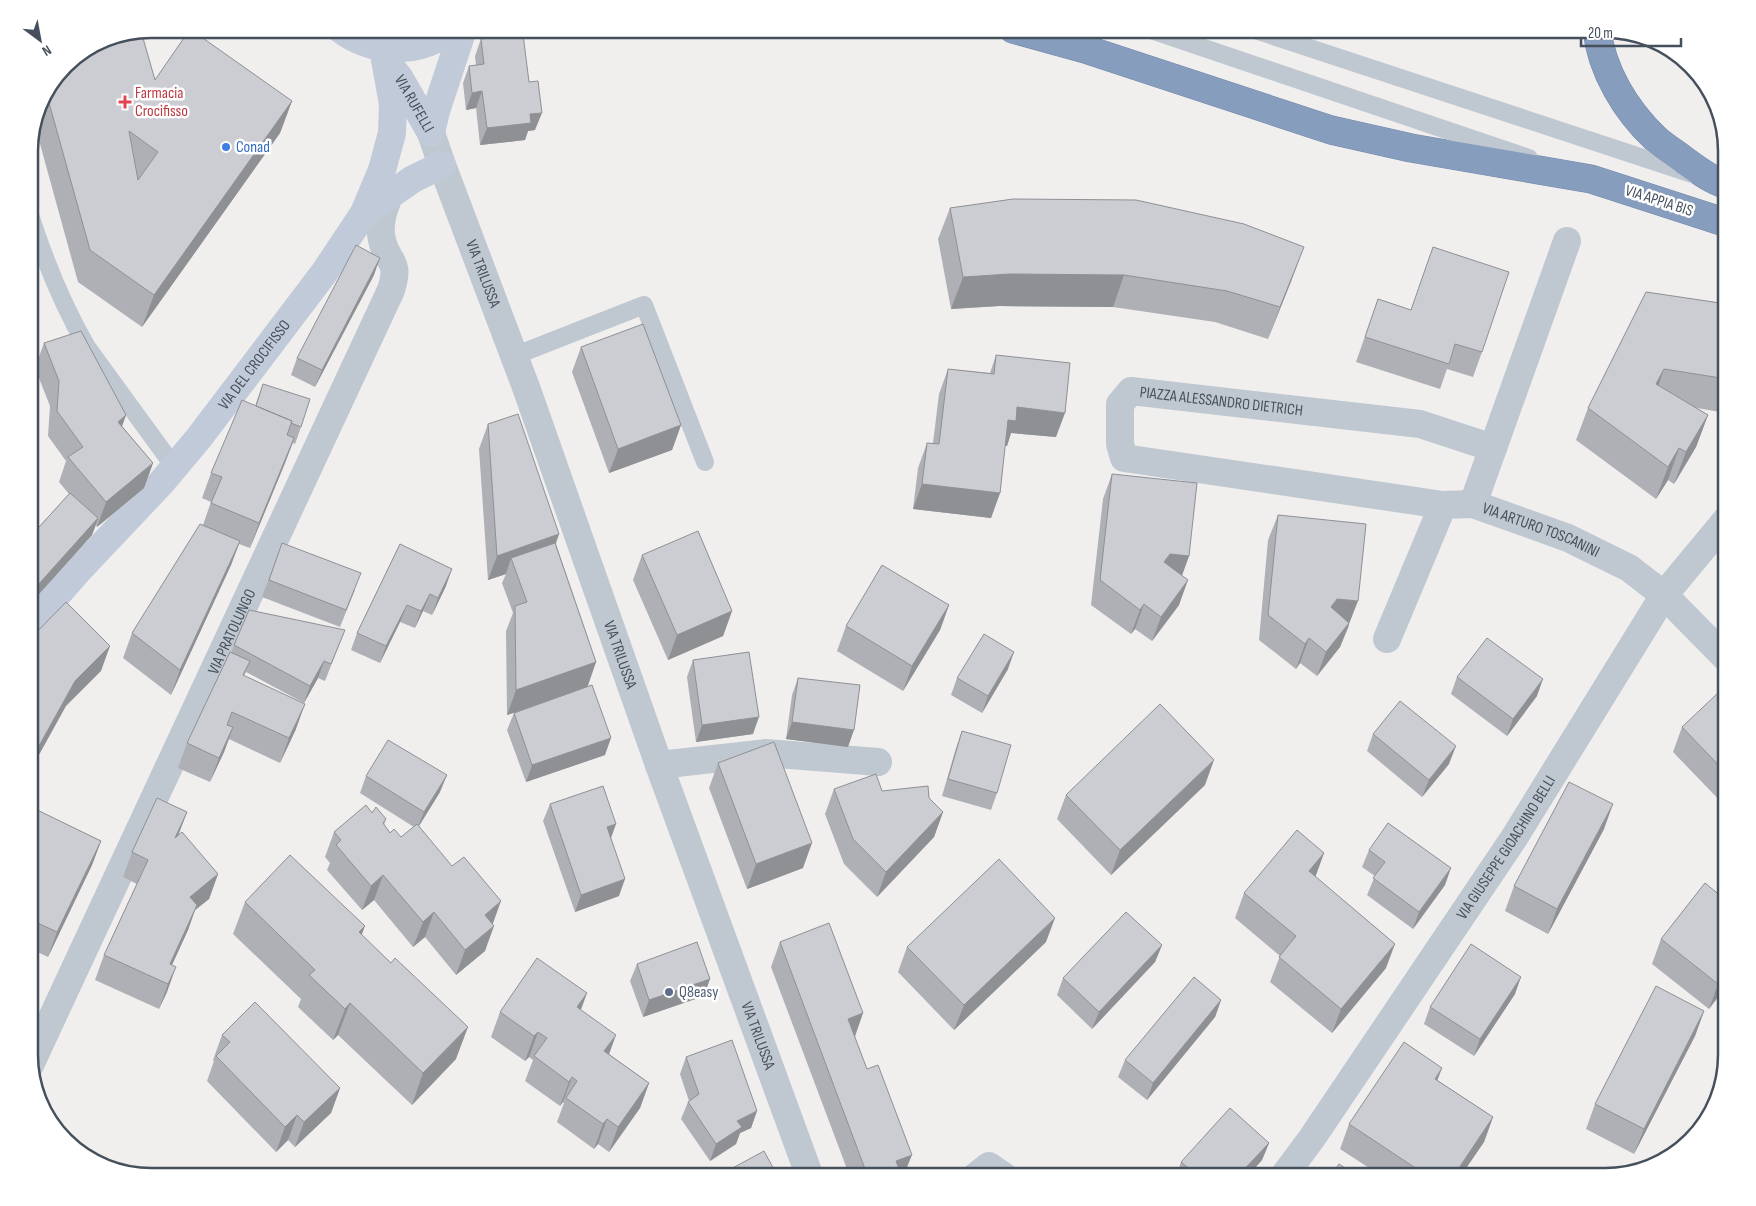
<svg xmlns="http://www.w3.org/2000/svg" width="1756" height="1206" viewBox="0 0 1756 1206" font-family="'Sofia Sans Condensed',sans-serif">
	<style>
		.lines { fill: none; stroke-linecap: round; stroke-linejoin: round }
		.highway-casing { stroke: #7188aa; stroke-width: 29 }
		.lane { stroke: #bfc8d1; stroke-width: 18 }
		.street { stroke: #bfc8d1; stroke-width: 28 }
		.secondary { stroke: #c1cad8; stroke-width: 28 }
		.highway { stroke: #869dbe; stroke-width: 28 }
		.wall { fill: #afb0b5 }
		.shaded-wall { fill: #8e9094 }
		.building { fill: #cbcdd3; stroke: #8e9094; fill-rule: evenodd }
		.health-dot { fill: #e0444e; stroke: #fff; stroke-width: 2 }
		.shop-dot { fill: #3f7fe0; stroke: #fff; stroke-width: 2 }
		.service-dot { fill: #5c6f8a; stroke: #fff; stroke-width: 2 }
		.labels { text-anchor: middle; dominant-baseline: central; stroke-width: 5; stroke-linejoin: round; paint-order: stroke }
		.health-label { font-size: 16px; fill: #be3a42; stroke: #fff; text-anchor: start }
		.street-label { font-size: 16px; fill: #46505c; stroke: #fff }
		.shop-label { font-size: 16px; fill: #366cbe; stroke: #fff; text-anchor: start }
		.service-label { font-size: 16px; fill: #4e5e75; stroke: #fff; text-anchor: start }
		.rim { fill: none; stroke: #46505c; stroke-width: 2.5 }
	</style>
	<rect width="100%" height="100%" fill="#f1eeee"/>
	<g class="lines">
		<defs>
			<path id="highway" d="M1013 29 1085 49 1331 130 1411 148 1591 179 1727 223
				M1597 29C1601 70 1626 111 1656 139 1665 147 1675 153 1684 160 1698 170 1711 180 1727 185"/>
		</defs>
		<use href="#highway" class="highway-casing"/>
		<path class="lane" d="M1148 29 1529 158
			M1252 29 1692 174
			M29 212C44 259 62 304 87 347L175 468
			M514 356 644 305 705 462"/>
		<g class="street">
			<path id="s1" d="M431 133 442 165 527 390 659 765 810 1177"/>
			<path id="s2" d="M1567 241 1473 504 1568 538 1629 568 1664 595 1727 659"/>
			<path id="s3" d="M1473 504 1443 505 1124 458 1120 444V404L1131 391 1420 424 1493 448"/>
			<path d="M1387 639 1443 505"/>
			<path d="M659 765 766 753 878 762"/>
			<path id="s4" d="M30 1065 391 290C401 258 387 265 382 240 378 224 384 208 390 194"/>
			<path d="M975 1177 989 1166 1005 1177"/>
			<path id="s5" d="M1283 1177 1312 1138 1514 838 1664 595 1727 519"/>
		</g>
		<g class="secondary">
			<path d="M340 29C371 53 420 56 451 29"/>
			<path id="s6" d="M390 66 399 77 431 133"/>
			<path d="M431 133 436 111 463 29"/>
			<path d="M364 213 413 179 442 165"/>
			<path id="s7" d="M29 627 77 572 161 483 198 439 324 273 364 213 382 170 392 133 393 104 385 60"/>
		</g>
		<use href="#highway" class="highway"/>
	</g>
	<path class="wall" d="M481 39 529 82 535 130 528 131 525 140 480 145 476 108 466 110 463 83 469 66 476 65 475 56Z
		M65 64 292 101 280 133 142 327 78 282 34 122 38 104Z
		M950 208 1292 279 1268 339 1215 322 1113 307 999 306 951 309 938 239Z
		M1433 247 1482 352 1473 377 1447 369 1440 389 1356 362 1378 299 1411 310Z
		M374 275 315 387 291 375 297 358Z
		M1727 304V411L1726 413 1697 408 1708 415 1696 447 1674 484 1668 480 1656 499 1576 440 1588 408Z
		M44 343 126 415 122 426 153 463 144 488 97 527 96 525 92 535 31 603 29 596V538L69 494 59 482 66 461 48 436 50 406 35 368Z
		M581 347 681 425 672 450 609 473 572 372Z
		M996 355 1056 437 1011 433 1007 446H1005L1000 493 991 518 913 509 918 468 927 443H933L939 394 948 369 990 373Z
		M263 384 301 427 295 444 293 443 285 463 250 548 239 544 231 565 171 695 123 658 132 633 203 525 211 502 202 498 211 473 255 406Z
		M488 424 559 534 556 544 596 662 588 686 605 755 526 782 507 730 514 713 527 708 507 715 506 631 513 613 502 583 506 574 488 580 479 449Z
		M1112 474 1189 556 1182 575 1179 605 1152 641 1135 629 1131 634 1091 605 1103 499Z
		M1278 515 1349 626 1340 647 1317 676 1300 663 1296 669 1259 640 1268 540Z
		M282 543 355 590 340 627 262 597Z
		M400 544 446 586 432 615 423 611 415 628 400 622 380 663 351 650 357 633Z
		M642 555 732 611 723 636 668 660 633 580Z
		M1727 565V578L1724 574Z
		M949 605 940 630 903 691 837 651 846 626Z
		M345 630 325 681 318 678 304 703 246 672 244 676 296 729 280 763 229 739 224 752 210 782 178 768 187 743 231 653 234 645Z
		M693 660 753 734 696 742 687 677Z
		M1008 669 982 713 951 695 957 678Z
		M1457 677 1537 696 1507 736 1451 694Z
		M798 678 848 747 786 739 792 695Z
		M1727 702V808L1673 752 1682 727Z
		M962 731 997 793 991 810 942 796 956 748Z
		M1373 734 1449 764 1422 797 1367 751Z
		M718 763 803 868 747 889 709 788Z
		M366 776 440 792 419 826 492 924 485 951 456 975 425 937 413 947 374 900 362 910 327 870 330 863 325 857 334 832 372 813 386 819 384 825 390 833 401 837 414 827 360 793Z
		M1205 785 1111 875 1057 819 1066 795Z
		M834 789 882 791 929 798 943 812 934 837 877 897 844 864 825 814Z
		M550 804 611 838 619 896 575 912 543 821Z
		M29 806 101 841 92 865 48 957 29 948Z
		M187 812 178 835 218 874 209 899 195 910 188 930 172 965 167 992 159 1009 95 980 104 955 137 884 123 877 132 852Z
		M1604 829 1548 934 1505 911 1514 886Z
		M1369 850 1445 885 1413 929 1367 895 1375 876 1362 867Z
		M1324 853 1315 876 1386 968 1332 1033 1270 982 1280 956 1235 918 1244 893Z
		M1727 901V985L1709 1009 1652 964 1661 939Z
		M245 902 362 935 456 1059 412 1105 338 1035 333 1040 298 1007 301 999 233 934Z
		M780 942 863 1013 855 1037 903 1177H850L771 967Z
		M1046 942 954 1030 898 972 907 947Z
		M1162 945 1155 962 1092 1029 1057 995 1063 978Z
		M637 964 704 996 643 1017 630 981Z
		M1515 994 1474 1056 1424 1024 1430 1007Z
		M1221 1000 1215 1017 1147 1100 1118 1077 1125 1060Z
		M581 1010 609 1054 649 1083 640 1108 609 1152 598 1144 594 1149 557 1122 564 1103 563 1102 560 1106 525 1081 533 1060 529 1057 525 1061 491 1037 500 1012Z
		M1704 1011 1695 1036 1634 1154 1586 1129 1595 1104Z
		M222 1035 340 1088 331 1113 295 1147 288 1140 276 1152 207 1081 214 1061 213 1060Z
		M686 1057 757 1111 751 1128 740 1133 736 1144 710 1161 681 1119 688 1102 689 1101 680 1074Z
		M1437 1080 1493 1117 1484 1142 1460 1177H1383L1340 1149 1349 1124Z
		M1269 1143 1262 1160 1247 1177H1176L1181 1162Z"/>
	<path class="shaded-wall" d="M482 91 476 108 466 110 472 93Z
		M292 101 280 133 142 327 154 295Z
		M542 113 535 130 528 131 525 140 480 145 487 128 530 114Z
		M1304 247 1292 279 1268 339 1280 307Z
		M380 258 374 275 315 387 322 370Z
		M1010 274 1124 275 1113 307 999 306 951 309 963 277Z
		M33 351 29 361V352Z
		M1664 369 1653 401 1656 384Z
		M1017 407 1065 413 1056 437 1011 433 1007 446 999 445 1008 420Z
		M126 415 117 440 118 422Z
		M1708 415 1696 447 1674 484 1686 452Z
		M681 425 672 450 609 473 618 449Z
		M294 438 285 463 250 548 259 523Z
		M1679 448 1668 480 1656 499 1668 467Z
		M153 463 144 488 97 527 106 502Z
		M922 484 1000 493 991 518 913 509Z
		M98 518 92 535 31 603 37 586Z
		M559 534 550 558H511L506 574 488 580 497 556Z
		M240 541 231 565 171 695 180 670Z
		M1170 554 1189 556 1180 581 1164 562Z
		M452 569 446 586 432 615 438 598Z
		M1188 580 1179 605 1152 641 1161 617Z
		M430 594 423 611 415 628 421 611Z
		M1337 599 1358 601 1340 647 1317 676 1326 652 1331 607Z
		M1144 604 1135 629 1131 634 1140 610Z
		M407 605 400 622 380 663 386 646Z
		M949 605 940 630 903 691 912 666Z
		M732 611 723 636 668 660 677 635Z
		M1309 638 1300 663 1296 669 1305 644Z
		M110 646 101 671 66 706 29 773V764L75 681Z
		M1014 652 1008 669 982 713 988 696Z
		M324 661 318 678 304 703 310 686Z
		M596 662 587 687 507 715 516 690Z
		M1543 679 1537 696 1507 736 1513 719Z
		M305 704 296 729 280 763 289 738Z
		M759 717 753 734 696 742 702 725Z
		M792 722 854 730 848 747 786 739Z
		M233 727 224 752 210 782 219 758Z
		M611 738 605 755 526 782 532 765Z
		M1456 746 1449 764 1422 797 1429 780Z
		M1214 760 1205 785 1111 875 1120 850Z
		M447 775 440 792 417 829 424 812Z
		M1613 804 1604 829 1548 934 1557 909Z
		M187 812 178 836 175 838Z
		M943 812 934 837 877 897 886 872Z
		M616 824 610 841 607 827Z
		M101 841 92 865 48 957 57 932Z
		M812 843 803 868 747 889 756 864Z
		M1324 853 1315 878 1309 871Z
		M1451 868 1445 885 1413 929 1419 912Z
		M218 874 209 899 195 910 188 930 164 982 190 897Z
		M383 875 374 900 362 910 371 886Z
		M625 879 619 896 575 912 581 895Z
		M501 901 492 926 485 915Z
		M434 912 425 937 413 947 423 922Z
		M1055 918 1046 942 954 1030 964 1005Z
		M365 926 353 958 359 932Z
		M494 926 485 951 456 975 465 950Z
		M1395 944 1386 968 1332 1033 1341 1009Z
		M1162 945 1155 962 1092 1029 1099 1012Z
		M176 967 167 992 159 1009 168 984Z
		M1727 972V985L1709 1009 1718 984Z
		M1521 977 1515 994 1474 1056 1480 1039Z
		M710 979 704 996 643 1017 649 1000Z
		M587 993 578 1018 577 1007Z
		M1221 1000 1215 1017 1147 1100 1153 1083Z
		M350 1003 338 1035 333 1040 345 1009Z
		M1704 1011 1695 1036 1634 1154 1644 1129Z
		M863 1013 854 1038 848 1019Z
		M468 1027 456 1059 412 1105 423 1073Z
		M538 1032 529 1057 525 1061 534 1036Z
		M616 1035 607 1060 604 1051Z
		M1442 1068 1433 1092 1435 1079Z
		M572 1077 563 1102 560 1106 569 1082Z
		M649 1083 640 1108 609 1152 618 1127Z
		M340 1088 331 1113 295 1147 304 1122Z
		M757 1111 751 1128 740 1133 736 1144 710 1161 716 1144 737 1121Z
		M297 1115 288 1140 276 1152 285 1127Z
		M1493 1117 1484 1142 1460 1177H1453Z
		M607 1119 598 1144 594 1149 603 1124Z
		M1269 1143 1262 1160 1247 1177H1237Z
		M912 1155 903 1177H890L896 1161Z"/>
	<path class="building" d="M190 29 292 101 154 295 90 250 46 92 65 64 104 38 141 31 155 80ZM129 131 158 152 138 180Z
		M523 34 529 82 538 81 542 113 530 114 531 123 487 128 482 91 472 93 469 66 484 64 481 39Z
		M1013 199 1136 200 1244 224 1304 247 1280 307 1227 291 1124 275 1010 274 963 277 950 208Z
		M356 245 380 258 322 370 297 358Z
		M1433 247 1509 272 1482 352 1455 344 1449 364 1365 337 1378 299 1411 310Z
		M1646 292 1727 304V379L1664 369 1656 384 1708 415 1686 452 1679 448 1668 467 1588 408Z
		M643 324 681 425 618 449 581 347Z
		M81 331 126 415 118 422 153 463 106 502 68 457 83 447 57 411 59 381 44 343Z
		M29 337 33 351 29 352Z
		M996 355 1070 363 1065 413 1017 407 1016 421 1008 420 1000 493 922 484 927 443 939 444 948 369 994 374Z
		M263 384 310 399 301 427 291 423 292 421 256 406Z
		M242 400 292 421 287 435 294 438 259 523 211 503 222 477 211 473Z
		M518 414 559 534 497 556 488 424Z
		M1112 474 1197 483 1189 556 1170 554 1164 562 1188 580 1161 617 1144 604 1140 610 1100 580Z
		M70 493 98 518 37 586 29 560V538Z
		M1278 515 1366 524 1358 601 1337 599 1331 607 1349 623 1326 652 1309 638 1305 644 1268 615Z
		M200 524 240 541 180 670 132 633Z
		M698 531 732 611 677 635 642 555Z
		M282 543 361 573 346 610 269 580Z
		M555 543 596 662 516 690 515 606 527 602 511 558Z
		M400 544 452 569 438 598 430 594 421 611 407 605 386 646 357 633Z
		M882 565 949 605 912 666 846 626Z
		M66 602 110 646 75 681 29 764V640Z
		M249 610 345 630 331 664 324 661 310 686 234 645Z
		M984 634 1014 652 988 696 957 678Z
		M1487 638 1543 679 1513 719 1457 677Z
		M230 652 250 661 243 675 305 704 289 738 232 712 227 725 233 727 219 758 187 743Z
		M749 652 759 717 702 725 693 660Z
		M798 678 860 685 854 730 792 722Z
		M592 685 611 738 532 765 514 713Z
		M1718 693 1727 702V774L1682 727Z
		M1400 701 1456 746 1429 780 1373 734Z
		M1160 704 1214 760 1120 850 1066 795Z
		M962 731 1011 745 997 793 948 779Z
		M388 740 447 775 424 812 366 776Z
		M774 742 812 843 756 864 718 763Z
		M876 774 882 791 928 786 929 798 943 812 886 872 853 839 834 789Z
		M1569 782 1613 804 1557 909 1514 886Z
		M603 786 616 824 607 827 625 879 581 895 550 804Z
		M157 798 187 812 175 838 182 832 218 874 190 897 197 905 170 964 176 967 168 984 104 955 148 860 132 852Z
		M366 805 372 813 376 807 386 819 383 823 390 833 394 829 401 837 417 824 452 866 464 857 501 901 485 915 494 926 465 950 434 912 423 922 383 875 371 886 336 845 341 840 334 832Z
		M29 806 101 841 57 932 29 919Z
		M1388 823 1451 868 1419 912 1373 878 1385 862 1369 850Z
		M1297 830 1324 853 1309 871 1395 944 1341 1009 1279 957 1296 936 1244 893Z
		M290 855 365 926 359 932 391 963 395 958 468 1027 423 1073 350 1003 345 1009 309 975 315 970 245 902Z
		M999 859 1055 918 964 1005 907 947Z
		M1705 883 1727 901V972L1718 984 1661 939Z
		M1126 912 1162 945 1099 1012 1063 978Z
		M829 923 863 1013 848 1019 867 1069 878 1065 912 1155 896 1161 902 1177H868L780 942Z
		M697 942 710 979 649 1000 637 964Z
		M1471 944 1521 977 1480 1039 1430 1007Z
		M537 958 587 993 577 1007 616 1035 604 1051 649 1083 618 1127 607 1119 603 1124 566 1098 577 1081 572 1077 569 1082 534 1056 547 1038 538 1032 534 1036 500 1012Z
		M1194 977 1221 1000 1153 1083 1125 1060Z
		M1656 986 1704 1011 1644 1129 1595 1104Z
		M255 1002 340 1088 304 1122 297 1115 285 1127 216 1056 230 1042 222 1035Z
		M732 1040 757 1111 737 1121 742 1127 716 1144 688 1102 699 1094 686 1057Z
		M1404 1042 1442 1068 1435 1079 1493 1117 1453 1177H1429L1349 1124Z
		M1230 1108 1269 1143 1237 1177H1199L1181 1162Z
		M764 1151 778 1177H716Z
		M1339 1164 1358 1177H1330Z"/>
	<path class="health-dot" d="M122.5 94.5h5v5h5v5h-5v5h-5v-5h-5v-5h5z"/>
	<circle class="shop-dot" cx="226" cy="147" r="5"/>
	<circle class="service-dot" cx="669" cy="992" r="5"/>
	<g class="labels">
		<g class="health-label">
			<text x="135" y="93">Farmacia<tspan x="135" dy="18">Crocifisso</tspan></text>
		</g>
		<g class="street-label">
			<text stroke="none"><textPath href="#s6" startOffset="45">VIA RUFELLI</textPath></text>
			<text transform="translate(1659 201) rotate(18)">VIA APPIA BIS</text>
			<text stroke="none"><textPath href="#s1" startOffset="150">VIA TRILUSSA</textPath></text>
			<text stroke="none"><textPath href="#s7" startOffset="346">VIA DEL CROCIFISSO</textPath></text>
			<text stroke="none"><textPath href="#s3" startOffset="515">PIAZZA ALESSANDRO DIETRICH</textPath></text>
			<text stroke="none"><textPath href="#s2" startOffset="352">VIA ARTURO TOSCANINI</textPath></text>
			<text stroke="none"><textPath href="#s4" startOffset="478">VIA PRATOLUNGO</textPath></text>
			<text stroke="none"><textPath href="#s1" startOffset="555">VIA TRILUSSA</textPath></text>
			<text stroke="none"><textPath href="#s5" startOffset="398">VIA GIUSEPPE GIOACHINO BELLI</textPath></text>
			<text stroke="none"><textPath href="#s1" startOffset="960">VIA TRILUSSA</textPath></text>
		</g>
		<g class="shop-label">
			<text x="236" y="147">Conad</text>
		</g>
		<g class="service-label">
			<text x="679" y="992">Q8easy</text>
		</g>
	</g>
	<path d="M0 0H1756V1206H0ZM151 38H1605A113 113 0 0 1 1718 151V1055A113 113 0 0 1 1605 1168H151A113 113 0 0 1 38 1055V151A113 113 0 0 1 151 38Z" fill="#fff" fill-rule="evenodd"/>
	<path class="rim" d="M151 38H1605A113 113 0 0 1 1718 151V1055A113 113 0 0 1 1605 1168H151A113 113 0 0 1 38 1055V151A113 113 0 0 1 151 38Z"/>
	<g transform="translate(40 40) rotate(148)" stroke="#ffffff" stroke-width="4" paint-order="stroke">
	<path d="M0-4L9 19L0 12L-9 19Z" fill="#46505c"/>
	<text y="-8" font-size="14" font-weight="bold" text-anchor="middle" fill="#46505c">N</text>
	</g>
	<path d="M1581 38v8h100v-8" fill="none" stroke="#46505c" stroke-width="2.5"/>
	<text x="1588" y="38" font-size="15" fill="#46505c" stroke="#ffffff" stroke-width="4" paint-order="stroke">20 m</text>
</svg>
